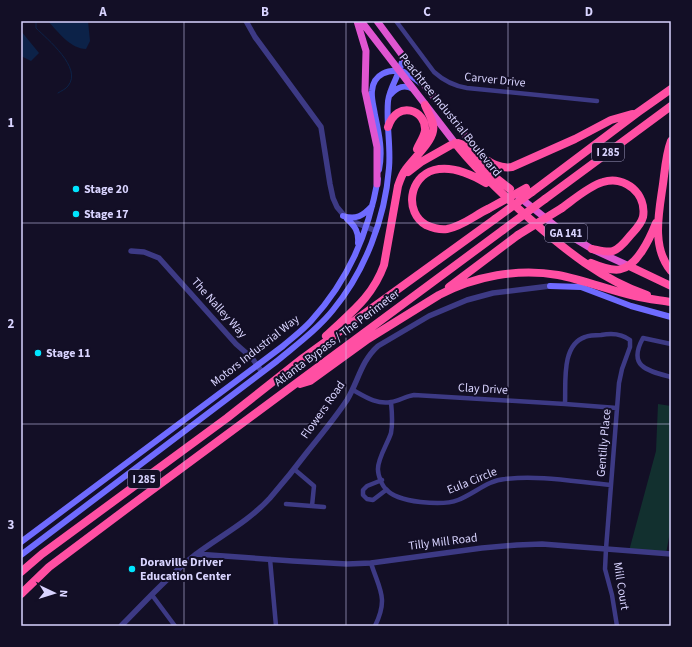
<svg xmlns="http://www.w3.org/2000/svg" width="692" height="647" viewBox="0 0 692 647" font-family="'Source Sans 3',sans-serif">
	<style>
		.green { fill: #12302f }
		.water { fill: #0c2248 }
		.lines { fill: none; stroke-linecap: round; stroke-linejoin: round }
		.stream { stroke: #0c2248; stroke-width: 1 }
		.minor { stroke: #3d3a85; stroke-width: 4.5 }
		.tertiary { stroke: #3d3a85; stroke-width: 5.5 }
		.secondary { stroke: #6f6bff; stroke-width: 6 }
		.trunk { stroke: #e055d1; stroke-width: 7 }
		.motorway { stroke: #ff4fa3; stroke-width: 8 }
		.motorway-bridge { stroke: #ff4fa3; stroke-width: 8 }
		.grid { fill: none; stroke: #d9d4ff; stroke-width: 1; stroke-opacity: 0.55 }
		.poi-dot { fill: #00e5ff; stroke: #130f26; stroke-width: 1.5 }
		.labels { text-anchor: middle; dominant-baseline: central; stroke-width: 4; stroke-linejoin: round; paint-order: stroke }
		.shield { fill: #130f26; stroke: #9e99be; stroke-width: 1 }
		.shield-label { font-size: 11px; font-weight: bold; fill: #d9d4ff }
		.street-label { font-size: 12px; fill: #d9d4ff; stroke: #130f26 }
		.poi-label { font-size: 12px; font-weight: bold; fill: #d9d4ff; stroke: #130f26; text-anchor: start }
		.neatline { fill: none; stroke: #d9d4ff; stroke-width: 1.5 }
		.grid-label { font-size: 13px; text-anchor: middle; font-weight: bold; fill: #d9d4ff }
	</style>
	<rect width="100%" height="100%" fill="#130f26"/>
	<path class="green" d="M658 404 671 406V526L666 554 629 551 656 451Z"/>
	<path class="water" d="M48 21H88L90 41 86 49C71 49 58 32 48 21Z
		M21 31 39 53 31 61 21 56Z"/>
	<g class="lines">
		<path class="stream" d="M36 21V28C47 39 83 68 68 86 66 89 61 91 58 93"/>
		<path class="minor" d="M396 21 434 72C444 81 454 86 467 88L597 101
			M671 344 643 338C627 367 648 371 671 377
			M353 390C364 396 377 405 391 402 399 401 406 396 414 395L565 404 617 408
			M391 402C392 412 393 423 391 433 388 443 377 459 378 470 378 475 382 486 386 489 397 503 443 506 458 500 474 494 488 480 505 479 540 475 576 482 611 485
			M565 404C566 383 561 345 585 337 590 335 596 335 601 335 611 333 621 333 630 340V347L622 369 619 383 606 549 605 569 612 595 617 626
			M294 469 314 486 312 506
			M382 480 367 486 363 490V495L367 499 373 500 386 490
			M286 504 324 507
			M270 559 276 626
			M371 563C379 589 389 598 375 626
			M152 595 175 626"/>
		<path class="tertiary" d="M246 21 255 37 321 127 330 184 333 198 337 207 347 219 376 231
			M131 251 144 252 159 258 236 344 252 358 262 372
			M196 554 293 561 347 564 371 563 482 548 517 545 542 544 671 554
			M121 626C145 602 168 576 195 555 220 536 248 522 270 498 283 483 296 467 308 451 321 435 335 418 347 400 358 382 361 361 378 346L429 316 467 300 493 293 550 286"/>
		<path class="secondary" d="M390 95C397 87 404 84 413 89
			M379 170C383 151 379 134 375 115 374 107 371 99 372 91 373 74 389 68 404 72 410 74 416 80 422 84
			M343 216C356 220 363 216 372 206
			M347 219C355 226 359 232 358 243
			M550 286 581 287 631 306 671 317
			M21 542 283 346C292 338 303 330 311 321 349 279 368 234 378 179
			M21 555 277 361C296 345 317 330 333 310 365 271 385 219 389 168 391 146 386 124 388 101 390 85 402 72 403 56"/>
		<path class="trunk" d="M357 21 366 51 365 91 377 147V184
			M361 21 455 143
			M377 21 425 86 486 161
			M518 196 559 229 592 249 629 266"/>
		<path class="motorway" d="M388 127C397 99 427 110 425 131 424 137 419 144 417 149
			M671 141C666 154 665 169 663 184 659 212 651 247 671 271
			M455 143C477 171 503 195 530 219 564 249 602 280 647 295
			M482 157C491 163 500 169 512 167L575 139 611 120 632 114
			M408 172 421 162 451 145 458 143 467 146 496 178 510 189
			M486 183C471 174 452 165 434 170 409 177 404 212 426 225 433 228 440 230 447 229 463 226 475 215 488 209
			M532 192 637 113 671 89
			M545 199 671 106
			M562 208C573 200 589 186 603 182 625 175 647 194 643 217 641 225 634 231 629 237 625 242 619 249 613 251 607 253 598 250 592 249
			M591 263C615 273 627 274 642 251 648 242 652 233 656 223
			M629 266 671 286
			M449 287 518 235
			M326 336C350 313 372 298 384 265L398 186C400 180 402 174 406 169 413 159 431 143 433 131 435 122 428 113 425 105
			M300 384 310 381 368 339 439 295C475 276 518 268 558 275 584 280 609 290 635 296 647 299 659 300 671 302
			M21 572 42 554 227 418 303 358 495 219
			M21 594 49 567 125 510 503 230"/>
		<path class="motorway-bridge" d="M488 209 526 188
			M495 219 532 192
			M503 230 545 199
			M518 235 562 208"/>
	</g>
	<path class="grid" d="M184 21V626M346 21V626M508 21V626M21 223H671M21 424H671"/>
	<g class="poi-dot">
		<circle cx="76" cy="189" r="4"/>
		<circle cx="76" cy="214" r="4"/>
		<circle cx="38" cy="353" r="4"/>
		<circle cx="132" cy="569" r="4"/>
	</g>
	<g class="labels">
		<g class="shield">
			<rect x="592" y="143" width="32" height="18" rx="3"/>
			<rect x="545" y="224" width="42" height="18" rx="3"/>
			<rect x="128" y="470" width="32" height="18" rx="3"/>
		</g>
		<g class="shield-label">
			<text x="608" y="152">I 285</text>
			<text x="566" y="233">GA 141</text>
			<text x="144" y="479">I 285</text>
		</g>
		<g class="street-label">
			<text transform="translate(495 80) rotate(6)">Carver Drive</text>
			<text transform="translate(450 115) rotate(51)">Peachtree Industrial Boulevard</text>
			<text transform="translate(219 308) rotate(48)">The Nalley Way</text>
			<text transform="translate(337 338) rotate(-37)">Atlanta Bypass / The Perimeter</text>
			<text transform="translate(255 351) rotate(-38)">Motors Industrial Way</text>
			<text transform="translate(483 389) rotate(3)">Clay Drive</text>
			<text transform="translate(323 410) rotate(-55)">Flowers Road</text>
			<text transform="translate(604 443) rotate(-85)">Gentilly Place</text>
			<text transform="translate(472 481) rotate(-22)">Eula Circle</text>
			<text transform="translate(443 542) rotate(-7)">Tilly Mill Road</text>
			<text transform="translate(621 586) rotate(81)">Mill Court</text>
		</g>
		<g class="poi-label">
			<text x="84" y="189">Stage 20</text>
			<text x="84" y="214">Stage 17</text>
			<text x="46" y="353">Stage 11</text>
			<text x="140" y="562">Doraville Driver<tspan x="140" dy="14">Education Center</tspan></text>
		</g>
	</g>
	<rect width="692" height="647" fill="none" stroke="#130f26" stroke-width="44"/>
	<g transform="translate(54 593) rotate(94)" stroke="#130f26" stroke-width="3" paint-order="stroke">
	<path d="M0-3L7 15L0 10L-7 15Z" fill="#d9d4ff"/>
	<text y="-6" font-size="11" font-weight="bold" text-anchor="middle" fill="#d9d4ff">N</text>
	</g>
	<rect x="22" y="22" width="648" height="603" class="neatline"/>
	<g class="grid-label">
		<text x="103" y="16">A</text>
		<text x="265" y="16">B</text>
		<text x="427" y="16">C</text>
		<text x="589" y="16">D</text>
		<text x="11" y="127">1</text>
		<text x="11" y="328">2</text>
		<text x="11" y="529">3</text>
	</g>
</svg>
